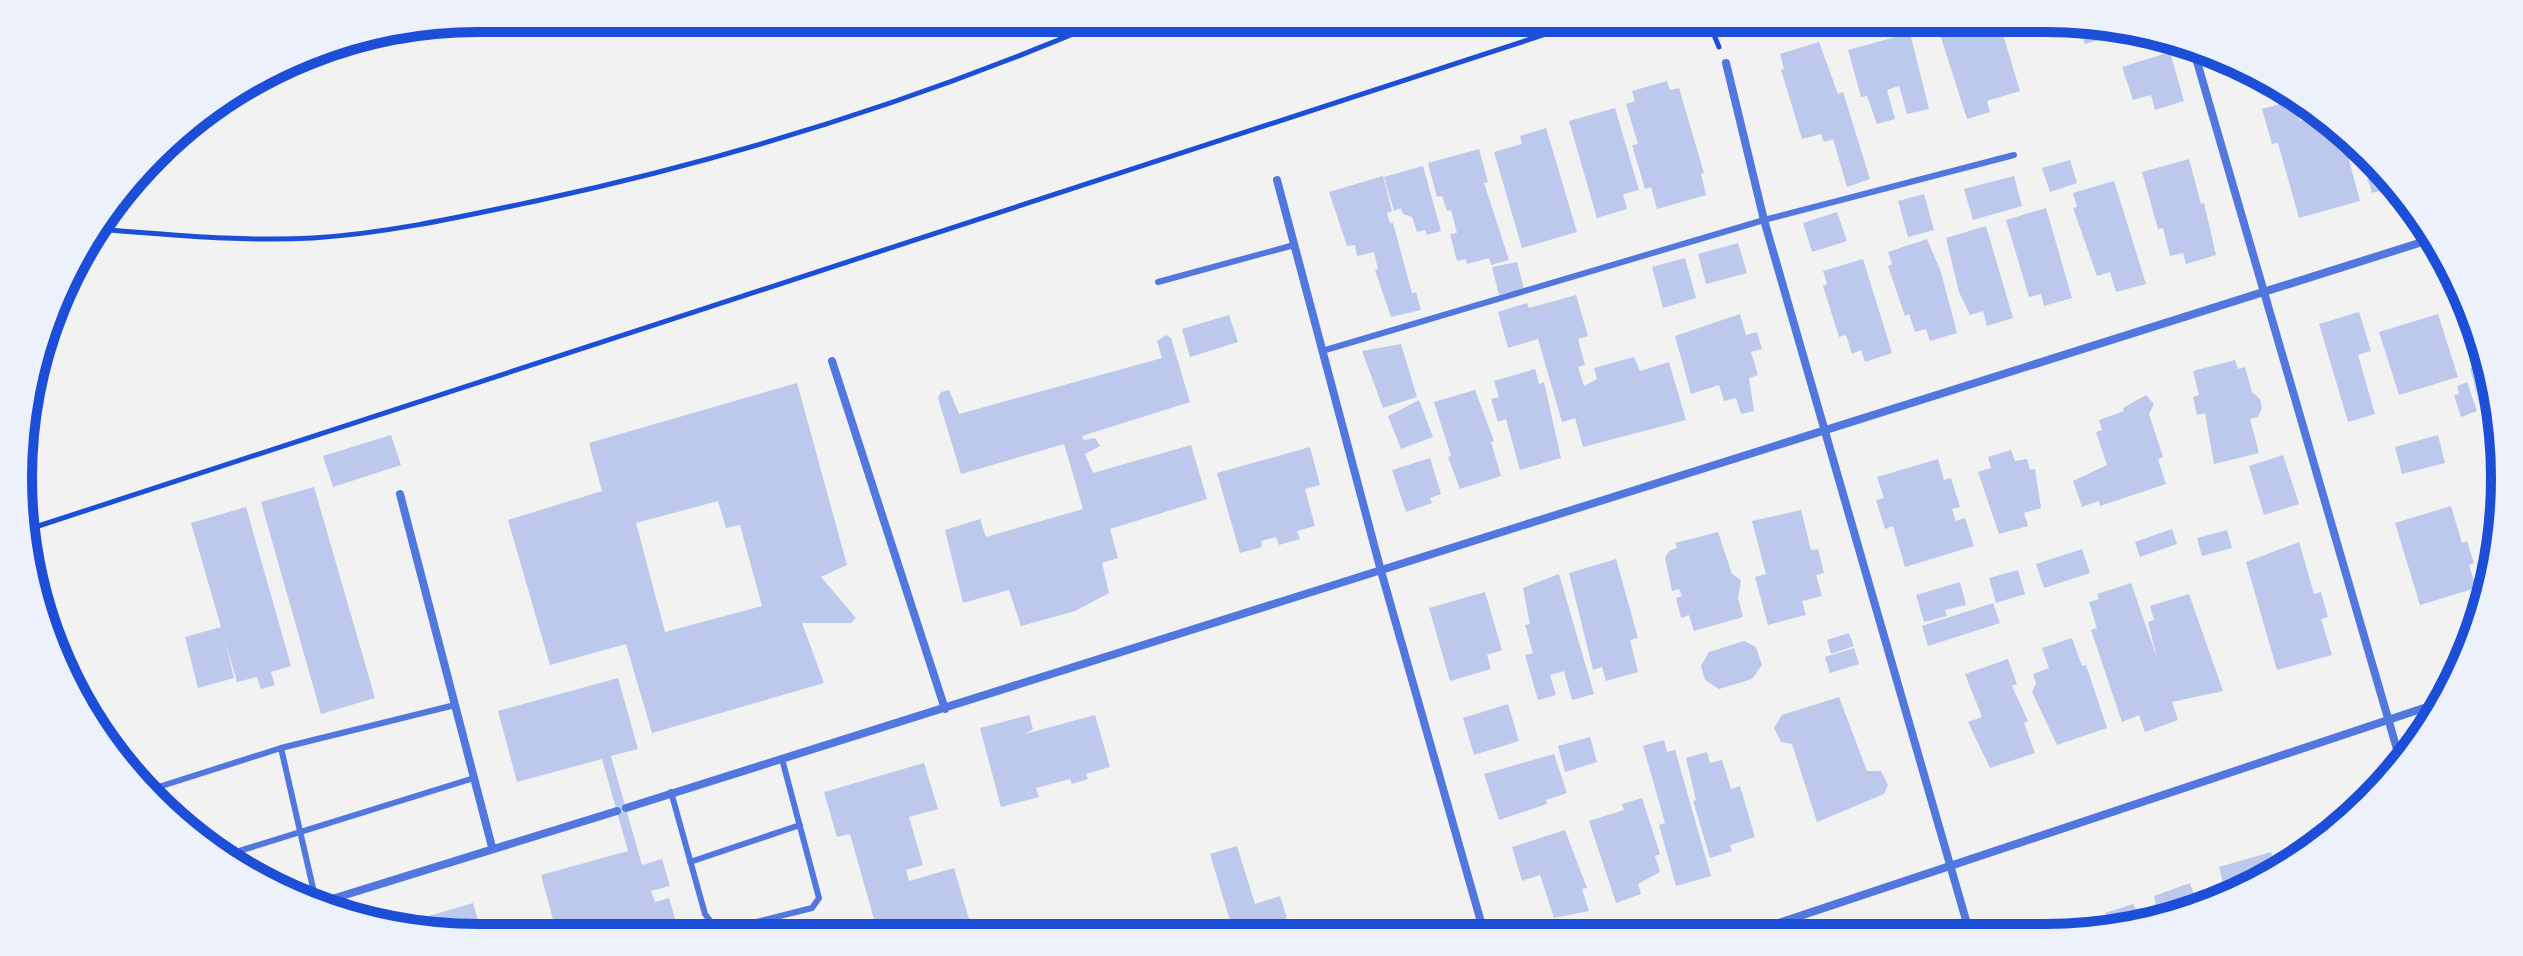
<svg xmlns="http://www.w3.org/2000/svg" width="2523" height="956" viewBox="0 0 2523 956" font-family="Raleway,sans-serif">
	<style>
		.building { fill: #bdc9ec; fill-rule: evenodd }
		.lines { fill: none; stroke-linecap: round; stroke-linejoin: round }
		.path { stroke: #1d4ed8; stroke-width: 5 }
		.service { stroke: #5277de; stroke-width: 6 }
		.minor { stroke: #5277de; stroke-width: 8 }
		.rim { fill: none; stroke: #1d4ed8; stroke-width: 10 }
	</style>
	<rect width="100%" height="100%" fill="#f2f2f2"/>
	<path class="building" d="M1948 18H1998L2020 91 1987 101 1990 112 1967 119 1936 22Z
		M2064 20 2153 32 2118 43 2116 35 2085 44 2081 32 2068 35Z
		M1910 33 1929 109 1907 114 1899 86 1887 90 1895 119 1877 124 1867 96 1861 97 1848 50Z
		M1819 42 1838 94 1843 92 1870 179 1847 187 1833 139 1824 142 1821 134 1802 139 1781 70 1784 69 1780 54Z
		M2170 52 2184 101 2155 110 2151 95 2133 100 2122 67Z
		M1667 81 1670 90 1679 88 1704 173 1701 174 1706 195 1657 209 1651 187 1645 189 1632 145 1638 144 1626 104 1635 101 1632 91Z
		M2294 100 2300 121 2326 114 2333 122 2339 143 2344 141 2360 201 2299 218 2278 143 2272 144 2262 109Z
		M1615 108 1639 190 1623 194 1627 209 1597 218 1569 121Z
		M1546 128 1577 232 1522 248 1494 152 1522 144 1520 136Z
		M1479 149 1488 182 1484 183 1509 260 1491 265 1489 258 1467 264 1466 259 1457 261 1450 234 1457 233 1451 210 1447 211 1442 196 1437 197 1428 163Z
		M2360 153 2390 188 2372 193Z
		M2189 159 2201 204 2204 203 2216 255 2186 264 2183 253 2170 256 2163 228 2158 229 2142 172Z
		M2070 160 2077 183 2050 192 2042 168Z
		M1423 166 1441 231 1427 235 1425 230 1417 232 1412 217 1403 214 1401 208 1394 211 1384 177Z
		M1383 176 1392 211 1387 213 1390 223H1393L1412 293 1416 292 1421 310 1391 317 1375 270 1378 269 1374 252 1357 256 1355 245 1347 246 1329 192Z
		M2014 176 2022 206 1973 220 1964 189Z
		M2114 181 2146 284 2116 292 2110 272 2097 276 2073 208 2077 207 2073 193Z
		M1924 194 1934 230 1908 237 1898 201Z
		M2046 208 2072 298 2044 306 2041 294 2029 297 2006 220Z
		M1837 212 1847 241 1812 252 1803 223Z
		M1986 226 2013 318 1987 326 1983 311 1970 315 1959 292 1946 238Z
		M1927 239 1941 272 1957 333 1930 341 1926 329 1915 332 1909 314 1905 316 1888 266 1892 264 1888 252Z
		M1738 243 1747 273 1706 284 1698 254Z
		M1685 258 1696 298 1663 308 1652 267Z
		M1863 259 1892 353 1865 362 1861 350 1852 354 1846 335 1839 337 1823 286 1827 284 1823 271Z
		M1517 262 1524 289 1499 295 1492 267Z
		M1576 295 1588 336 1578 339 1585 365 1578 367 1584 386 1597 379 1594 368 1634 357 1640 371 1669 362 1686 420 1583 447 1575 418 1562 422 1538 339 1508 348 1498 312 1527 303 1529 308Z
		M2359 312 2371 351 2358 355 2375 414 2348 422 2319 324Z
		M1740 314 1746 335 1757 332 1762 349 1751 352 1758 375 1749 378 1754 411 1741 414 1736 398 1724 401 1719 385 1691 394 1675 336Z
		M2438 314 2458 377 2399 395 2379 332Z
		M1229 315 1238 342 1190 357 1182 329Z
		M1166 335 1171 338 1190 402 1082 436 1084 440 1095 438 1100 446 1085 454 1093 473 1191 445 1207 499 1110 529 1118 558 1102 563 1109 593 1075 611 1021 626 1009 590 963 603 945 530 980 519 986 537 1083 509 1064 444 961 474 938 398 941 392 949 390 959 414 1162 358 1157 341Z
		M1401 344 1417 397 1383 408 1362 351Z
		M2235 360 2238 369 2245 367 2252 392 2260 399 2262 408 2258 417 2250 419 2259 453 2214 464 2205 413 2197 415 2193 397 2199 395 2193 371Z
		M2483 365 2496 402 2480 406 2470 368Z
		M1535 369 1539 384 1544 382 1561 458 1520 470 1506 419 1498 422 1491 399 1499 397 1494 381Z
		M2467 382 2477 411 2461 417 2454 395 2459 394 2457 386Z
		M797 383 847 565 821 577 856 618 851 623H802L824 683 652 733 626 644 550 665 508 520 602 491 589 443ZM718 501 726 528 740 525 762 606 665 632 636 523Z
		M1475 390 1494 441 1491 442 1501 476 1460 489 1448 457 1451 456 1434 402Z
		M2146 395 2154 404 2149 414 2163 457 2158 459 2166 484 2100 506 2099 501 2082 507 2073 481 2107 465 2096 432 2102 430 2099 420 2124 411 2123 408Z
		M1419 400 1433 437 1401 449 1388 416Z
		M391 435 401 465 333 487 323 456Z
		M2438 435 2445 463 2402 474 2395 447Z
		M1310 447 1320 485 1305 489 1315 526 1297 531 1300 539 1279 545 1276 537 1261 541 1262 547 1240 553 1217 473Z
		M2011 450 2015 461 2027 459 2030 470 2035 469 2041 508 2024 513 2028 526 1999 534 1978 472 1991 468 1988 457Z
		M2283 455 2299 504 2264 515 2249 466Z
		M1430 458 1441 494 1430 498 1432 503 1406 512 1392 470Z
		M1938 459 1944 480 1951 478 1960 507 1952 509 1956 521 1965 518 1974 546 1905 567 1893 526 1885 529 1876 500 1884 498 1877 477Z
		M314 487 375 698 321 714 261 502Z
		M2451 506 2462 543 2467 541 2474 563 2469 565 2476 588 2420 605 2395 523Z
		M246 507 291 666 271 672 275 685 261 689 257 677 237 682 225 640 234 678 198 688 185 637 221 627 191 523Z
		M1801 510 1811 550 1818 549 1824 573 1816 575 1822 596 1802 601 1806 615 1768 625 1755 577 1766 574 1752 521Z
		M2172 529 2177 544 2140 557 2135 542Z
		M2227 530 2232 548 2202 556 2197 538Z
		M1718 532 1732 574 1741 580 1738 598 1743 617 1694 631 1689 615 1681 618 1676 598 1682 596 1679 589 1672 591 1665 558 1669 551 1677 548 1675 543Z
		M2299 542 2314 594 2321 592 2328 617 2321 619 2332 655 2277 670 2246 562Z
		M2082 549 2090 573 2044 588 2036 564Z
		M1616 559 1638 638 1630 640 1638 672 1606 681 1602 667 1593 670 1569 573Z
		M2018 570 2025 594 1996 603 1989 578Z
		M1559 574 1594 694 1572 700 1564 671 1550 675 1556 695 1538 700 1525 655 1533 653 1525 625 1530 624 1523 588Z
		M1960 582 1966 605 1945 610 1947 616 1924 622 1916 595Z
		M2131 583 2157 658 2148 622 2154 620 2150 606 2189 594 2223 691 2172 702 2178 720 2145 732 2139 715 2122 722 2091 630 2097 628 2089 602 2099 599 2097 594Z
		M1485 592 1502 650 1487 655 1491 669 1450 681 1429 608Z
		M1993 603 2000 623 1928 646 1922 626Z
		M1849 633 1854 646 1831 654 1827 640Z
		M2072 638 2082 666 2086 665 2107 728 2057 745 2032 692 2036 683 2033 674 2049 668 2042 648Z
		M1744 641 1756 647 1762 665 1752 679 1719 689 1705 680 1701 666 1709 652Z
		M1854 648 1859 664 1830 673 1825 657Z
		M2008 659 2017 684 2012 686 2028 721 2024 723 2035 753 1990 768 1968 722 1982 717 1965 674Z
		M618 678 638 749 611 756 642 865 662 859 670 886 651 891 655 902 669 898 678 928 645 938H558L541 875 628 851 602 759 517 782 498 711Z
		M1839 697 1867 771H1881L1888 785 1884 794 1817 822 1792 744 1781 742 1774 728 1782 715Z
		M1508 704 1519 741 1474 755 1463 718Z
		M1029 715 1033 729 1025 734 1095 715 1110 767 1086 774 1088 779 1072 784 1070 779 1036 788 1039 797 1001 807 980 728Z
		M1590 737 1597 762 1565 772 1558 746Z
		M1664 740 1667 752 1675 750 1711 876 1676 886 1659 825 1665 823 1643 746Z
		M1707 752 1710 763 1722 760 1731 789 1740 786 1755 837 1730 845 1732 851 1710 858 1693 801 1696 800 1686 758Z
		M1554 754 1567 793 1546 800 1547 804 1499 820 1484 774Z
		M924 763 938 809 909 817 923 865 906 870 909 881 954 868 969 919 924 932 925 937H879L850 834 837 837 824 792Z
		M1642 798 1660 854 1655 856 1660 872 1638 884 1641 894 1616 903 1589 821 1624 810 1622 804Z
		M1565 830 1587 888 1582 889 1589 911 1554 918 1540 875 1522 881 1512 847Z
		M1237 846 1255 904 1280 896 1287 918 1234 934 1210 854Z
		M2271 852 2277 872 2248 891 2227 897 2219 867Z
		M2190 883 2198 906 2158 918 2154 896Z
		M473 903 483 937 402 928 401 924Z
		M2133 904 2143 923 2111 932 2105 913Z"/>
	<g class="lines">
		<path class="path" d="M1707 18 1719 47
			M95 229C167 234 241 242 313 238 390 233 465 216 540 200 736 158 927 97 1111 18
			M26 530 1595 18"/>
		<path class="service" d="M1158 282 1294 245
			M1322 351 1764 220 2014 155
			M149 790 281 748
			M671 792 705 914 713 925 724 930 812 908 819 898 782 759
			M223 856 474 778
			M690 862 800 825
			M316 901 281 748 455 705"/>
		<path class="minor" d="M2193 48 2401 763
			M1726 63 1764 220 1970 934
			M1277 180 1381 571 1485 936
			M832 361 945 709
			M400 494 492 847
			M626 808 2435 238
			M319 903 617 811
			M1743 935 2442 702"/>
	</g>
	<path d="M0 0H2523V956H0ZM478 32H2045A446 446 0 0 1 2491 478V478A446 446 0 0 1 2045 924H478A446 446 0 0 1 32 478V478A446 446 0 0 1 478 32Z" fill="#edf1fc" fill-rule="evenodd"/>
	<path class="rim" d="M478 32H2045A446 446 0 0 1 2491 478V478A446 446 0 0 1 2045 924H478A446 446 0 0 1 32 478V478A446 446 0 0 1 478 32Z"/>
</svg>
